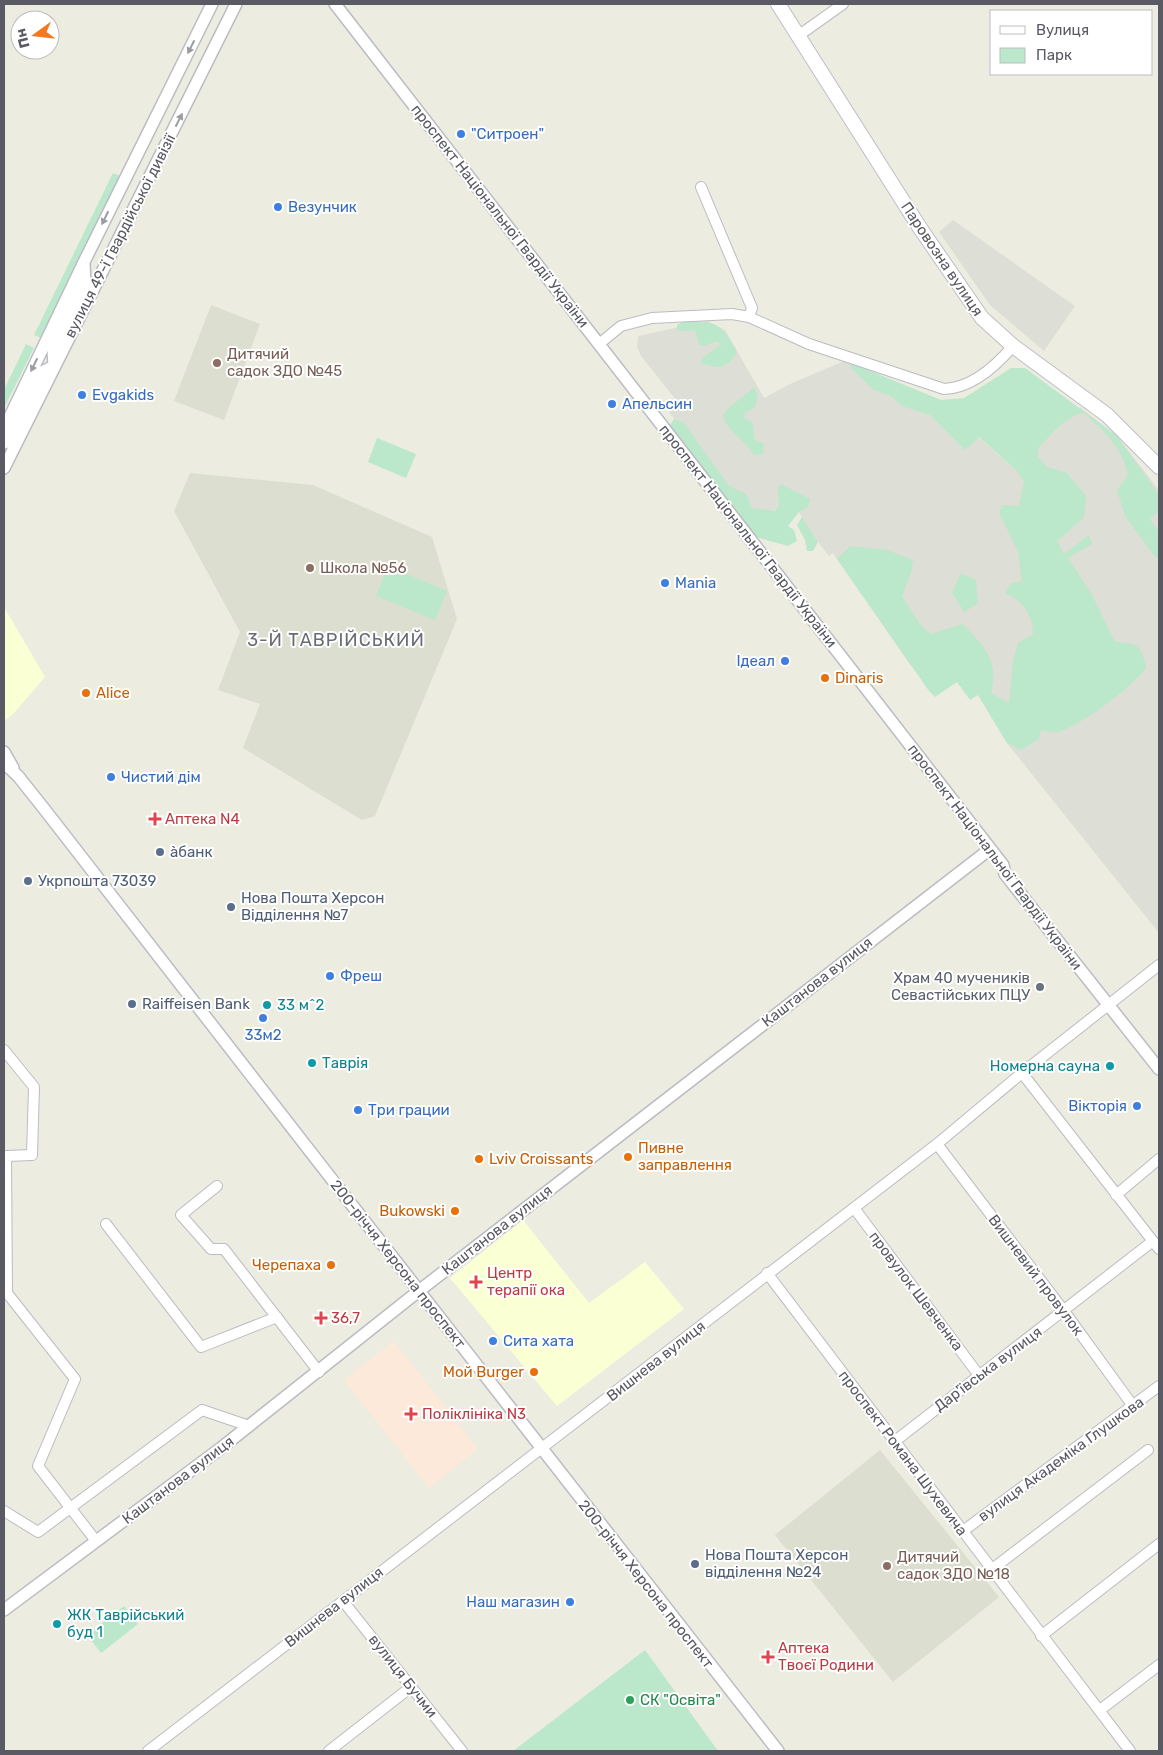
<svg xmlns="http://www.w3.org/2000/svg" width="1163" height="1755" viewBox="0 0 1163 1755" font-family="Rubik,sans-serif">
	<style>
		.commercial { fill: #faffd4 }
		.industrial { fill: #ddded5 }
		.education { fill: #dcdecf }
		.medical { fill: #fde9da }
		.green { fill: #bbe7ca }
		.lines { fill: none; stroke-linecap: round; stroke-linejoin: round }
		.minor-casing { stroke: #bbbcc3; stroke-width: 12 }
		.tertiary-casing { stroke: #bbbcc3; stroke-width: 14 }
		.secondary-casing { stroke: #bdbec7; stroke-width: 16 }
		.minor { stroke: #fff; stroke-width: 10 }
		.tertiary { stroke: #fff; stroke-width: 11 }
		.secondary { stroke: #fff; stroke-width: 14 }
		.oneway { fill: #9b9ca1 }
		.shop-dot { fill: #3f7fe0; stroke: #fff; stroke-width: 2 }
		.education-dot { fill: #8d6e63; stroke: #fff; stroke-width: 2 }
		.food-dot { fill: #e8710a; stroke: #fff; stroke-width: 2 }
		.health-dot { fill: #e0444e; stroke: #fff; stroke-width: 2 }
		.service-dot { fill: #5c6f8a; stroke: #fff; stroke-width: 2 }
		.worship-dot { fill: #6b7280; stroke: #fff; stroke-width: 2 }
		.culture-dot { fill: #0f9aa8; stroke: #fff; stroke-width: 2 }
		.leisure-dot { fill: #2e9e5b; stroke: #fff; stroke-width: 2 }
		.labels { text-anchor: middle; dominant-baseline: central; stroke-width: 4; stroke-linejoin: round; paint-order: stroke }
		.shop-label { font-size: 15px; fill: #366cbe; stroke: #fff; text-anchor: start }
		.street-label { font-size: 15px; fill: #595a63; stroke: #fff }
		.education-label { font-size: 15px; fill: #785e54; stroke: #fff; text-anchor: start }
		.food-label { font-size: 15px; fill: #c56008; stroke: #fff; text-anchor: start }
		.health-label { font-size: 15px; fill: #be3a42; stroke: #fff; text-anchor: start }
		.service-label { font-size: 15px; fill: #4e5e75; stroke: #fff; text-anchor: start }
		.worship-label { font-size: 15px; fill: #5b616d; stroke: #fff; text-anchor: end }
		.culture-label { font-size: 15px; fill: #0d838f; stroke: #fff; text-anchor: start }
		.leisure-label { font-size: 15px; fill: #27864d; stroke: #fff; text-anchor: start }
		.quarter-label { font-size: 18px; letter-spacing: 1px; fill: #6a6c75; stroke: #fff }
	</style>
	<rect width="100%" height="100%" fill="#ecede0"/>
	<path class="commercial" d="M4 607 45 677 13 714 4 721Z
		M523 1220 589 1303 645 1262 684 1309 557 1406 450 1278Z"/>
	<path class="industrial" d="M953 220 1075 306 1044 351 990 305 939 232Z
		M707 321 725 330 764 398 790 384 844 361 934 399 1015 469 1080 407 1117 436 1159 490V933L1007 743 946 642 911 666 833 553 829 556 818 542 789 497 756 526 669 412 681 406 641 356 637 347 638 336Z"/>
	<path class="education" d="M211 305 260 324 224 420 174 401Z
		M190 473 313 485 432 537 457 619 375 816 362 820 243 748 260 704 218 690 240 632 174 511Z
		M880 1450 999 1597 893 1682 775 1535Z"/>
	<path class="medical" d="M394 1341 478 1449 429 1488 344 1380Z"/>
	<path class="green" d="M113 173 120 176 41 338 34 335Z
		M685 321C717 321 722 324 737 352 728 368 719 370 701 363L702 358 722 344 716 341 705 346 699 344 695 330 677 331V325Z
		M26 344 34 348 4 408V390Z
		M850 364 856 365 941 400 964 398 1011 368H1025L1117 436 1159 495V511L1150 519 1159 532V558H1156L1125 516 1117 490 1128 475C1122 447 1105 432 1084 413 1066 415 1051 436 1038 448V457L1048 468 1066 472 1086 496 1084 517 1057 541 1064 554 1089 535 1092 544 1068 558 1092 595 1115 642C1138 643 1142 646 1146 668 1131 688 1085 722 1061 731 1055 733 1048 731 1041 730L1039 739 1021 750 1007 743 978 695 970 700 957 682 935 697 929 691 837 559 850 546 887 550 913 560 911 573 902 596 919 623 930 634 963 624C985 648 999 660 991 693L1009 703 1013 661 1018 643 1033 634C1033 615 1022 600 1005 593L1011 584 1022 581 1018 552 999 512 1003 505 1019 506 1024 481 1015 469 979 437 965 450 930 415 902 406 891 396 874 390 851 368Z
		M754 387 758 395 755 407 745 413 744 418 753 423 754 439 764 444 763 454 754 455C745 440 729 433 723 416 727 407 746 395 754 387Z
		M674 419 684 423 729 486 746 494 752 508 774 511 779 506 778 487 781 484 810 499 808 507 799 512 788 526 794 530 797 541 788 546 756 537 670 425Z
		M377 438 416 454 406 478 368 462Z
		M802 517 818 542 813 551H807L805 540 797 525Z
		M388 566 447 591 435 620 376 596Z
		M961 573 976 580 978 603 964 612 952 592Z
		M124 1606 138 1624 101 1653 87 1635Z
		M645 1650 718 1751H513Z"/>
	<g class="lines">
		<defs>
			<path id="minor" d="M798 36 843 4
				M701 187 752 308 749 317
				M599 344 621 326 652 318 732 314 749 317 809 344 944 389C971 388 996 366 1013 346
				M4 1050 34 1087 32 1155 6 1156 7 1293 75 1379 38 1466 96 1541
				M1022 1073 1159 1249
				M937 1144 1064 1311 1133 1406
				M217 1186 181 1215 211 1249H224L319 1372
				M1116 1195 1159 1159
				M854 1208 978 1374
				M106 1224 201 1347 277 1317
				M767 1273 1130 1751
				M895 1441 1153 1241
				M4 1511 38 1532 202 1410 249 1426
				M963 1531 1159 1386
				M991 1570 1148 1450
				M343 1601 462 1751
				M1041 1636 1159 1544
				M1100 1710 1159 1665
				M148 1751 937 1144 1022 1073 1159 965
				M329 1751 411 1687"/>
			<path id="tertiary" d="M335 4 1003 865 1005 874 1159 1069
				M54 366 53 350 85 285 84 263
				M4 429 84 262 212 4
				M4 443 7 442 42 372 54 366
				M4 468 236 4
				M4 752 13 768
				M4 763 18 776 45 810C289 1124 532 1438 778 1751
				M4 1610 221 1448 420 1290 990 849"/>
			<path id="secondary" d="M778 4 920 228 982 318 1013 346 1107 415 1159 467"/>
		</defs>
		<use href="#minor" class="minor-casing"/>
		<use href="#tertiary" class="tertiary-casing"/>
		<use href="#secondary" class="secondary-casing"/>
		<use href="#minor" class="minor"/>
		<use href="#tertiary" class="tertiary"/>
		<use href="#secondary" class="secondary"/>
	</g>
	<defs><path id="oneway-solid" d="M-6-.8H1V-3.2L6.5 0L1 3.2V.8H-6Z" transform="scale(1.25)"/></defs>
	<g class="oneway">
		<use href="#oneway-solid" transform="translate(191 47) rotate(117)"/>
		<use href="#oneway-solid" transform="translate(179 120) rotate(-63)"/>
		<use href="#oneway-solid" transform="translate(105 218) rotate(116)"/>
		<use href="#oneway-solid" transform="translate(34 365) rotate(116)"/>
	</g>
	<g class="shop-dot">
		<circle cx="461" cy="134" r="5"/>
		<circle cx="278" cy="207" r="5"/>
		<circle cx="82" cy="395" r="5"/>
		<circle cx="612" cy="404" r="5"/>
		<circle cx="665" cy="583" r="5"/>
		<circle cx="785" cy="661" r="5"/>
		<circle cx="111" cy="777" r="5"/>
		<circle cx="330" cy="976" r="5"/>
		<circle cx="263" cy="1018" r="5"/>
		<circle cx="1137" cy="1106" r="5"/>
		<circle cx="358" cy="1110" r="5"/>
		<circle cx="493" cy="1341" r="5"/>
		<circle cx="570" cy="1602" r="5"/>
	</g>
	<g class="education-dot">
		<circle cx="217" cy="363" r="5"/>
		<circle cx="310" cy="568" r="5"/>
		<circle cx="887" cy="1566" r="5"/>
	</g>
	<g class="food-dot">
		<circle cx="825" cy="678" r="5"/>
		<circle cx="86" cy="693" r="5"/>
		<circle cx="628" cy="1157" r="5"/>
		<circle cx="479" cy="1159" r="5"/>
		<circle cx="455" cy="1211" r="5"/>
		<circle cx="331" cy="1265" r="5"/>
		<circle cx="534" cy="1372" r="5"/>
	</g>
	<g class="health-dot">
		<path d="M152.5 811.5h5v5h5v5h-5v5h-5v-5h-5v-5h5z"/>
		<path d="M473.5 1274.5h5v5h5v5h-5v5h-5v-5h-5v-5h5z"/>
		<path d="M318.5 1310.5h5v5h5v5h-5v5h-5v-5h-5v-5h5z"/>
		<path d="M408.5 1406.5h5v5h5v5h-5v5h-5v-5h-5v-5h5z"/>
		<path d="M765.5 1649.5h5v5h5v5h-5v5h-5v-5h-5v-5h5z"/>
	</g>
	<g class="service-dot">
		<circle cx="160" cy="852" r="5"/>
		<circle cx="28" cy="881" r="5"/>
		<circle cx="231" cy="907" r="5"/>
		<circle cx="132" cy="1004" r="5"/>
		<circle cx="695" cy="1564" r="5"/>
	</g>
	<circle class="worship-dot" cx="1040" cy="987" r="5"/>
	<g class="culture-dot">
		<circle cx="267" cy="1005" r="5"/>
		<circle cx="312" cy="1063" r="5"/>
		<circle cx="1110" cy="1066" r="5"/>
		<circle cx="57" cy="1624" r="5"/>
	</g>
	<circle class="leisure-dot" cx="630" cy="1700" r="5"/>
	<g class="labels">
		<g class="shop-label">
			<text x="471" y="134">"Ситроен"</text>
			<text x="288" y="207">Везунчик</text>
			<text x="92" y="395">Evgakids</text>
			<text x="622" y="404">Апельсин</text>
			<text x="675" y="583">Mania</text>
			<text x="775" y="661" text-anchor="end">Ідеал</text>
			<text x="121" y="777">Чистий дім</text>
			<text x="340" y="976">Фреш</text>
			<text x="263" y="1035" text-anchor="middle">33м2</text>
			<text x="1127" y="1106" text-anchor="end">Вікторія</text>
			<text x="368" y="1110">Три грации</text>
			<text x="503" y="1341">Сита хата</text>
			<text x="560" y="1602" text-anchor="end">Наш магазин</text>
		</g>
		<g class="street-label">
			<text transform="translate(500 216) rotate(52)">проспект Національної Гвардії України</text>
			<text transform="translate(120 236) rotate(-63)">вулиця 49-ї Гвардійської дивізії</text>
			<text transform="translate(942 259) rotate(56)">Паровозна вулиця</text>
			<text transform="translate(748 536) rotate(52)">проспект Національної Гвардії України</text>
			<text transform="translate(995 857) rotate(53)">проспект Національної Гвардії України</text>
			<text transform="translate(817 982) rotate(-38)">Каштанова вулиця</text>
			<text transform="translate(497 1230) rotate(-38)">Каштанова вулиця</text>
			<text transform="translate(398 1264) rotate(52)">200-річчя Херсона проспект</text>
			<text transform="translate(1036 1275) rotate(53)">Вишневий провулок</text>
			<text transform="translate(916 1291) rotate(53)">провулок Шевченка</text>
			<text transform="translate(656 1361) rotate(-38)">Вишнева вулиця</text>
			<text transform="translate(988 1369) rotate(-37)">Дар'ївська вулиця</text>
			<text transform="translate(903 1453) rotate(53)">проспект Романа Шухевича</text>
			<text transform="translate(1061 1459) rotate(-36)">вулиця Академіка Глушкова</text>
			<text transform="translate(178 1480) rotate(-37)">Каштанова вулиця</text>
			<text transform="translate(646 1584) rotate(52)">200-річчя Херсона проспект</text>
			<text transform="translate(334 1607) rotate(-38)">Вишнева вулиця</text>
			<text transform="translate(403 1676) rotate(52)">вулиця Бучми</text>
		</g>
		<g class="education-label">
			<text x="227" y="354">Дитячий<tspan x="227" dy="17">садок ЗДО №45</tspan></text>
			<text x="320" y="568">Школа №56</text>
			<text x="897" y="1557">Дитячий<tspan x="897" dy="17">садок ЗДО №18</tspan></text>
		</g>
		<g class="food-label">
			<text x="835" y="678">Dinaris</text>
			<text x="96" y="693">Alice</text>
			<text x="638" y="1148">Пивне<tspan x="638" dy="17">заправлення</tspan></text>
			<text x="489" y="1159">Lviv Croissants</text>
			<text x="445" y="1211" text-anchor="end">Bukowski</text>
			<text x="321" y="1265" text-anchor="end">Черепаха</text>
			<text x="524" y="1372" text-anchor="end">Мой Burger</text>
		</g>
		<g class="health-label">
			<text x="165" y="819">Аптека N4</text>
			<text x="487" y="1273">Центр<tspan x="487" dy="17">терапії ока</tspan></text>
			<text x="331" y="1318">36,7</text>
			<text x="422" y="1414">Поліклініка N3</text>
			<text x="778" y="1648">Аптека<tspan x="778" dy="17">Твоєї Родини</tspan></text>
		</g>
		<g class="service-label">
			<text x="170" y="852">а̀банк</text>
			<text x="38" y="881">Укрпошта 73039</text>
			<text x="241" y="898">Нова Пошта Херсон<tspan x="241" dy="17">Відділення №7</tspan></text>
			<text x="142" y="1004">Raiffeisen Bank</text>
			<text x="705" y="1555">Нова Пошта Херсон<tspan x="705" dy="17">відділення №24</tspan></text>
		</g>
		<g class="worship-label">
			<text x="1030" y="978">Храм 40 мучеників<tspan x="1030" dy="17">Севастійських ПЦУ</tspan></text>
		</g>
		<g class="culture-label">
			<text x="277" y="1005">33 м^2</text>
			<text x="322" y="1063">Таврія</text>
			<text x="1100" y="1066" text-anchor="end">Номерна сауна</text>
			<text x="67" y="1615">ЖК Таврійський<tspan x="67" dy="17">буд 1</tspan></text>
		</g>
		<g class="leisure-label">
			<text x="640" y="1700">СК "Освіта"</text>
		</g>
		<g class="quarter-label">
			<text x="336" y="640">3-Й ТАВРІЙСЬКИЙ</text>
		</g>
	</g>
	<rect width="1163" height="1755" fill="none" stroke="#595a63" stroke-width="10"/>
	<rect x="990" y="10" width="162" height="65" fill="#ffffff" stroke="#bdbdc1"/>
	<rect x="1000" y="26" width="25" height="8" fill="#ffffff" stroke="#bdbdc1"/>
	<text x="1036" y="35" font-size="15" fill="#595a63">Вулиця</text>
	<rect x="1000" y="48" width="25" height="15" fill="#bbe7ca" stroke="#bdbdc1"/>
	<text x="1036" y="60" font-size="15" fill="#595a63">Парк</text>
	<g transform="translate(35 35) rotate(255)"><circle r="24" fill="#ffffff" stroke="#bdbdc1"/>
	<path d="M0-4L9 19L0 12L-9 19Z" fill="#f47820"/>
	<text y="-8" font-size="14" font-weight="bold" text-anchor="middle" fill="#595a63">Пн</text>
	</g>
</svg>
